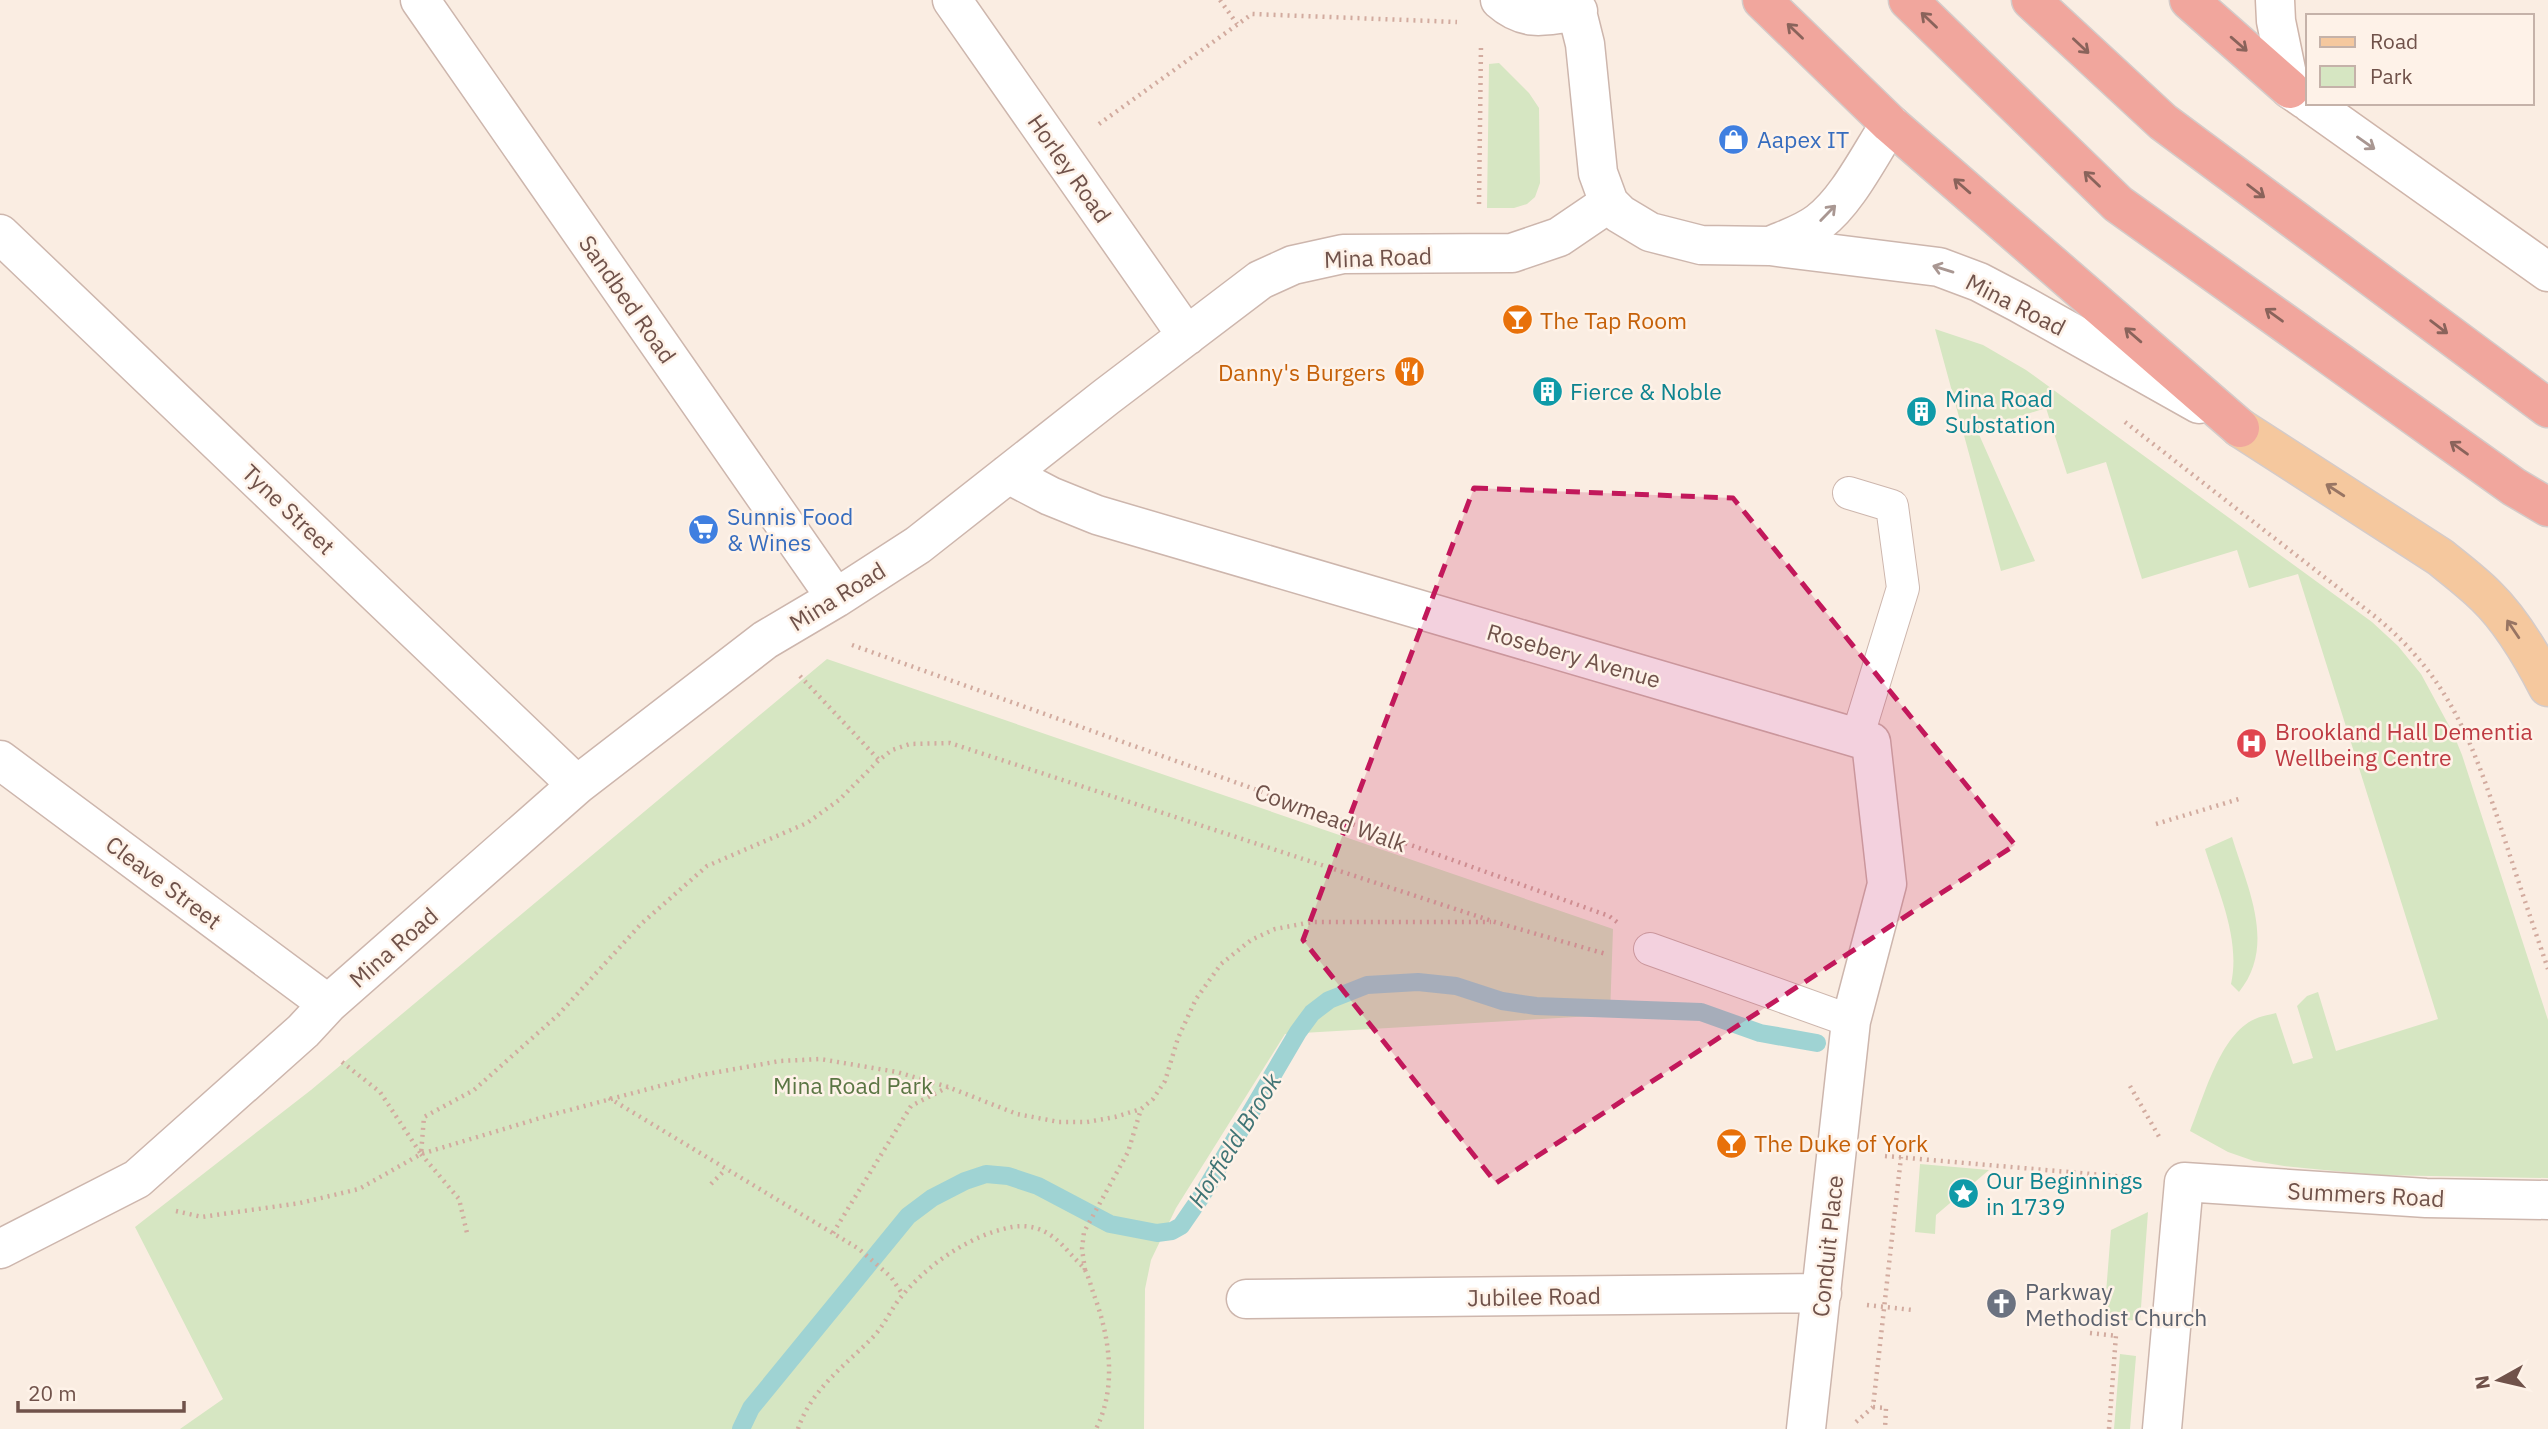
<svg xmlns="http://www.w3.org/2000/svg" width="2548" height="1429" viewBox="0 0 2548 1429" font-family="'IBM Plex Sans',sans-serif">
	<style>
		.green { fill: #d6e6c2 }
		.lines { fill: none; stroke-linecap: round; stroke-linejoin: round }
		.stream { stroke: #9fd3d3; stroke-width: 18 }
		.service-casing { stroke: #cdb6ad; stroke-width: 34 }
		.minor-casing { stroke: #cdb6ad; stroke-width: 41 }
		.secondary-casing { stroke: #cfb5aa; stroke-width: 41 }
		.primary-casing { stroke: #d4cbc9; stroke-width: 41 }
		.motorway-casing { stroke: #d4cbc9; stroke-width: 41 }
		.path { stroke: #d2ab9f; stroke-width: 4.5; stroke-dasharray: 2 5; stroke-linecap: butt }
		.service { stroke: #fff; stroke-width: 32 }
		.minor { stroke: #fff; stroke-width: 38 }
		.secondary { stroke: #fff; stroke-width: 38 }
		.primary { stroke: #f5c89e; stroke-width: 38 }
		.motorway { stroke: #f1a69d; stroke-width: 38 }
		.oneway { stroke: #8a635b }
		.oneway2 { stroke: #a99792 }
		.oneway3 { stroke: #987563 }
		.marked { fill: #c2185b; fill-opacity: 0.2; stroke: #c2185b; stroke-width: 5; stroke-dasharray: 14 9; stroke-linejoin: round }
		.labels { text-anchor: middle; dominant-baseline: central; stroke-width: 5; stroke-linejoin: round; paint-order: stroke }
		.shop-label { font-size: 23px; fill: #366cbe; stroke: #fef2e8; text-anchor: start }
		.street-label { font-size: 23px; fill: #70524a; stroke: #fef2e8 }
		.food-label { font-size: 23px; fill: #c56008; stroke: #fef2e8; text-anchor: start }
		.culture-label { font-size: 23px; fill: #0d838f; stroke: #fef2e8; text-anchor: start }
		.health-label { font-size: 23px; fill: #be3a42; stroke: #fef2e8; text-anchor: start }
		.park-label { font-size: 23px; fill: #5a7543; stroke: #fef2e8 }
		.worship-label { font-size: 23px; fill: #5b616d; stroke: #fef2e8; text-anchor: start }
		.water-label { font-size: 24px; font-style: italic; fill: #407475; stroke: #fef2e8 }
	</style>
	<rect width="100%" height="100%" fill="#faede2"/>
	<path class="green" d="M1499 63 1529 93 1539 108 1540 183 1535 197 1527 204 1514 208H1487L1489 64Z
		M1935 329 1983 345 2026 370 2372 622 2398 646 2421 674 2453 733 2462 755 2548 1020V1178L2375 1175 2284 1166 2254 1161 2228 1152 2190 1131C2204 1097 2220 1034 2255 1019 2261 1016 2269 1015 2276 1013L2293 1064 2313 1058 2297 1006 2307 996 2318 992 2336 1051 2438 1019 2298 574 2249 588 2237 550 2142 579 2106 462 2067 474 2046 408 1977 430 2035 561 2001 571Z
		M827 659 1613 929 1610 1015 1285 1034 1176 1208 1151 1260 1145 1289 1144 1429H180L223 1399 135 1227 311 1090Z
		M2232 837C2247 887 2277 945 2239 992L2231 984C2241 939 2218 891 2205 849Z
		M1920 1164 1989 1170 1936 1215 1935 1234 1915 1232Z
		M2148 1212 2140 1321 2104 1318 2111 1230Z
		M2120 1354 2136 1356 2130 1429H2114Z"/>
	<g class="lines">
		<path class="stream" d="M741 1429 751 1408 908 1216 932 1198 965 1181 986 1174 1008 1176 1038 1186 1110 1224 1157 1233 1172 1231 1181 1226 1201 1197 1298 1032 1312 1013 1329 1000 1367 985 1418 982 1456 986 1502 1001 1536 1006 1701 1012 1760 1033 1817 1043"/>
		<defs>
			<path id="service" d="M1849 493 1892 506 1903 588 1857 738
				M1650 949 1851 1021"/>
			<path id="minor" d="M420 0 836 598
				M952 0 1187 336
				M1500 0C1526 23 1547 16 1578 11
				M1574 0 1585 44 1598 173 1609 203 1620 214 1650 232 1701 245 1770 246 1939 267 1979 282 2019 303 2199 404
				M0 234 577 785
				M1770 246C1786 239 1805 233 1819 222 1848 200 1870 154 1890 124
				M1008 474 1050 496 1097 515 1871 742 1887 884 1851 1021 1806 1429
				M0 760 328 1004
				M0 1249 137 1179 303 1031 328 1004 577 785 765 640 836 598 918 545 1106 397 1260 280 1293 265 1343 254 1512 253 1559 237 1609 203
				M1246 1299 1822 1293
				M2162 1429 2184 1182 2426 1198 2548 1200"/>
			<path id="secondary" d="M2275 0 2276 21 2290 89 2306 100
				M2310 103 2548 272"/>
			<path id="primary" d="M2240 428 2440 557C2456 570 2472 582 2486 596 2512 621 2532 656 2548 687"/>
			<path id="motorway" d="M1762 0 1890 124 2240 428
				M1908 0 2118 204 2514 487 2548 507
				M2031 0 2163 122 2548 408
				M2189 0 2290 89"/>
		</defs>
		<use href="#service" class="service-casing"/>
		<use href="#minor" class="minor-casing"/>
		<use href="#secondary" class="secondary-casing"/>
		<use href="#primary" class="primary-casing"/>
		<use href="#motorway" class="motorway-casing"/>
		<path class="path" d="M1220 0 1237 24
			M1099 124 1252 14 1457 22
			M1479 204 1481 45
			M2125 422 2377 618C2452 680 2474 748 2504 837 2518 881 2533 925 2548 969
			M852 645 1609 916 1617 922
			M800 676 879 760
			M2156 824 2239 799
			M342 1062 380 1092 421 1154 424 1117 474 1090 558 1015 641 924 707 866 807 823 839 800 879 760 892 750 910 744 950 743 1495 922 1606 954
			M2130 1086 2161 1140
			M609 1098 859 1249 891 1277 903 1295
			M421 1154 459 1199 467 1233
			M1885 1156 2137 1178
			M711 1184 726 1169
			M176 1211 202 1217 300 1203 359 1189 421 1154 547 1116 701 1075 780 1061 820 1059 897 1072 948 1087 1017 1114 1059 1122H1087L1115 1117 1141 1109 1153 1099 1165 1081 1178 1038 1196 999 1221 964 1251 940 1275 929 1312 922H1491
			M833 1233 911 1106 948 1087
			M1085 1270 1082 1249 1084 1232 1128 1152 1141 1109
			M1867 1305 1912 1310
			M2090 1333 2117 1336
			M1873 1407 1886 1408 1885 1429
			M1856 1422 1873 1407 1901 1157
			M798 1429C811 1389 846 1365 874 1336 885 1324 891 1309 901 1297 928 1264 970 1235 1012 1227 1035 1223 1052 1233 1067 1250 1073 1257 1080 1263 1085 1270 1089 1277 1091 1287 1094 1295 1110 1338 1117 1387 1096 1429
			M2109 1429 2116 1335"/>
		<use href="#service" class="service"/>
		<use href="#minor" class="minor"/>
		<use href="#secondary" class="secondary"/>
		<use href="#primary" class="primary"/>
		<use href="#motorway" class="motorway"/>
	</g>
	<defs><path id="oneway-shaft" d="M-6 0H5M1.5-3L5.5 0L1.5 3" fill="none" stroke-width="1.6" stroke-linecap="round" stroke-linejoin="round" transform="scale(1.75)"/></defs>
	<g class="oneway">
		<use href="#oneway-shaft" transform="translate(1929 20) rotate(-136)"/>
		<use href="#oneway-shaft" transform="translate(1795 31) rotate(-136)"/>
		<use href="#oneway-shaft" transform="translate(2239 44) rotate(41)"/>
		<use href="#oneway-shaft" transform="translate(2081 46) rotate(43)"/>
		<use href="#oneway-shaft" transform="translate(2092 179) rotate(-136)"/>
		<use href="#oneway-shaft" transform="translate(1962 186) rotate(-139)"/>
		<use href="#oneway-shaft" transform="translate(2256 191) rotate(37)"/>
		<use href="#oneway-shaft" transform="translate(2274 315) rotate(-144)"/>
		<use href="#oneway-shaft" transform="translate(2439 327) rotate(37)"/>
		<use href="#oneway-shaft" transform="translate(2133 335) rotate(-139)"/>
		<use href="#oneway-shaft" transform="translate(2459 448) rotate(-144)"/>
	</g>
	<g class="oneway2">
		<use href="#oneway-shaft" transform="translate(2366 143) rotate(35)"/>
		<use href="#oneway-shaft" transform="translate(1828 213) rotate(-46)"/>
		<use href="#oneway-shaft" transform="translate(1943 269) rotate(-163)"/>
	</g>
	<g class="oneway3">
		<use href="#oneway-shaft" transform="translate(2335 490) rotate(-147)"/>
		<use href="#oneway-shaft" transform="translate(2513 629) rotate(-124)"/>
	</g>
	<path class="marked" d="M1474 488 1733 498 2015 845 1496 1183 1303 940Z"/>
	<defs>
		<symbol id="shop-disc" viewBox="-11 -11 22 22"><circle r="9.5" fill="#3f7fe0" stroke="#fef2e8"/><path d="M-5-2.5h2.3a2.7 3.5 0 0 1 5.4 0H5L5.5 6h-11ZM-1.5-2.5h3a1.5 2.3 0 0 0-3 0Z" fill="#fff"/></symbol>
		<symbol id="bar-disc" viewBox="-11 -11 22 22"><circle r="9.5" fill="#e8710a" stroke="#fef2e8"/><path d="M-6-5H6L.8 .8V4.5H3.5V6h-7V4.5H-.8V.8Z" fill="#fff"/></symbol>
		<symbol id="restaurant-disc" viewBox="-11 -11 22 22"><circle r="9.5" fill="#e8710a" stroke="#fef2e8"/><path d="M-5-6h1v4h1v-4h1v4h1v-4h1v5L-1.5 .5V6h-2V.5L-5-1ZM5-6V6H3V1.5H1.5Q1.5-4 5-6Z" fill="#fff"/></symbol>
		<symbol id="building-disc" viewBox="-11 -11 22 22"><circle r="9.5" fill="#0f9aa8" stroke="#fef2e8"/><path d="M-4-6H4V6H1V3H-1V6H-4ZM-2.5-4.3h1.7v1.8h-1.7ZM.8-4.3h1.7v1.8H.8ZM-2.5-1h1.7V.8h-1.7ZM.8-1h1.7V.8H.8Z" fill="#fff"/></symbol>
		<symbol id="supermarket-disc" viewBox="-11 -11 22 22"><circle r="9.5" fill="#3f7fe0" stroke="#fef2e8"/><path d="M-6-5.5h2.5l.6 2H6L4.5 2H-2.5L-4.4-4H-6ZM-1.5 3.2a1.3 1.3 0 1 0 .1 0ZM3 3.2a1.3 1.3 0 1 0 .1 0Z" fill="#fff"/></symbol>
		<symbol id="hospital-disc" viewBox="-11 -11 22 22"><circle r="9.5" fill="#e0444e" stroke="#fef2e8"/><path d="M-5-5h3v3.5h4V-5h3V5h-3V1.5h-4V5h-3Z" fill="#fff"/></symbol>
		<symbol id="sight-disc" viewBox="-11 -11 22 22"><circle r="9.5" fill="#0f9aa8" stroke="#fef2e8"/><path d="M0-6L1.8-2.2L6-1.7L2.9 1.2L3.7 5.4L0 3.3L-3.7 5.4L-2.9 1.2L-6-1.7L-1.8-2.2Z" fill="#fff"/></symbol>
		<symbol id="church-disc" viewBox="-11 -11 22 22"><circle r="9.5" fill="#6b7280" stroke="#fef2e8"/><path d="M-1.2-6h2.4v3.5h3.3v2.4h-3.3V6h-2.4V-.1h-3.3v-2.4h3.3Z" fill="#fff"/></symbol>
	</defs>
	<g fill-rule="evenodd">
		<use href="#shop-disc" x="1716" y="122" width="35" height="35"/>
		<use href="#bar-disc" x="1500" y="302" width="35" height="35"/>
		<use href="#restaurant-disc" x="1392" y="354" width="35" height="35"/>
		<use href="#building-disc" x="1530" y="374" width="35" height="35"/>
		<use href="#building-disc" x="1904" y="394" width="35" height="35"/>
		<use href="#supermarket-disc" x="686" y="512" width="35" height="35"/>
		<use href="#hospital-disc" x="2234" y="726" width="35" height="35"/>
		<use href="#bar-disc" x="1714" y="1126" width="35" height="35"/>
		<use href="#sight-disc" x="1946" y="1176" width="35" height="35"/>
		<use href="#church-disc" x="1984" y="1286" width="35" height="35"/>
	</g>
	<g class="labels">
		<g class="shop-label">
			<text x="1757" y="139">Aapex IT</text>
			<text x="727" y="516">Sunnis Food<tspan x="727" dy="26">&amp; Wines</tspan></text>
		</g>
		<g class="street-label">
			<text transform="translate(1070 168) rotate(55)">Horley Road</text>
			<text transform="translate(1378 257) rotate(-2)">Mina Road</text>
			<text transform="translate(628 299) rotate(55)">Sandbed Road</text>
			<text transform="translate(2016 304) rotate(27)">Mina Road</text>
			<text transform="translate(289 509) rotate(44)">Tyne Street</text>
			<text transform="translate(837 596) rotate(-32)">Mina Road</text>
			<text transform="translate(1574 655) rotate(16)">Rosebery Avenue</text>
			<text transform="translate(1331 817) rotate(20)">Cowmead Walk</text>
			<text transform="translate(164 882) rotate(37)">Cleave Street</text>
			<text transform="translate(393 947) rotate(-41)">Mina Road</text>
			<text transform="translate(2366 1194) rotate(3)">Summers Road</text>
			<text transform="translate(1827 1246) rotate(-84)">Conduit Place</text>
			<text transform="translate(1534 1296) rotate(-1)">Jubilee Road</text>
		</g>
		<g class="food-label">
			<text x="1540" y="320">The Tap Room</text>
			<text x="1386" y="372" text-anchor="end">Danny's Burgers</text>
			<text x="1754" y="1143">The Duke of York</text>
		</g>
		<g class="culture-label">
			<text x="1570" y="391">Fierce &amp; Noble</text>
			<text x="1945" y="398">Mina Road<tspan x="1945" dy="26">Substation</tspan></text>
			<text x="1986" y="1180">Our Beginnings<tspan x="1986" dy="26">in 1739</tspan></text>
		</g>
		<g class="health-label">
			<text x="2275" y="731">Brookland Hall Dementia<tspan x="2275" dy="26">Wellbeing Centre</tspan></text>
		</g>
		<g class="park-label">
			<text x="853" y="1085">Mina Road Park</text>
		</g>
		<g class="worship-label">
			<text x="2025" y="1291">Parkway<tspan x="2025" dy="26">Methodist Church</tspan></text>
		</g>
		<g class="water-label">
			<text transform="translate(1234 1140) rotate(-58)">Horfield Brook</text>
		</g>
	</g>
	<rect x="2306" y="14" width="228" height="91" fill="#fef2e8" stroke="#c5b2a9" stroke-width="2"/>
	<rect x="2320" y="37" width="35" height="10" fill="#f5c89e" stroke="#c5b2a9" stroke-width="2"/>
	<text x="2370" y="49" font-size="21" fill="#70524a">Road</text>
	<rect x="2320" y="66" width="35" height="21" fill="#d6e6c2" stroke="#c5b2a9" stroke-width="2"/>
	<text x="2370" y="84" font-size="21" fill="#70524a">Park</text>
	<g transform="translate(2499 1380) rotate(262)" stroke="#fef2e8" stroke-width="5" paint-order="stroke">
	<path d="M0-5L12 26L0 18L-12 26Z" fill="#70524a"/>
	<text y="-10" font-size="19" font-weight="bold" text-anchor="middle" fill="#70524a">N</text>
	</g>
	<path d="M18 1401v10h166v-10" fill="none" stroke="#70524a" stroke-width="3.5"/>
	<text x="28" y="1401" font-size="21" fill="#70524a" stroke="#fef2e8" stroke-width="5" paint-order="stroke">20 m</text>
</svg>
